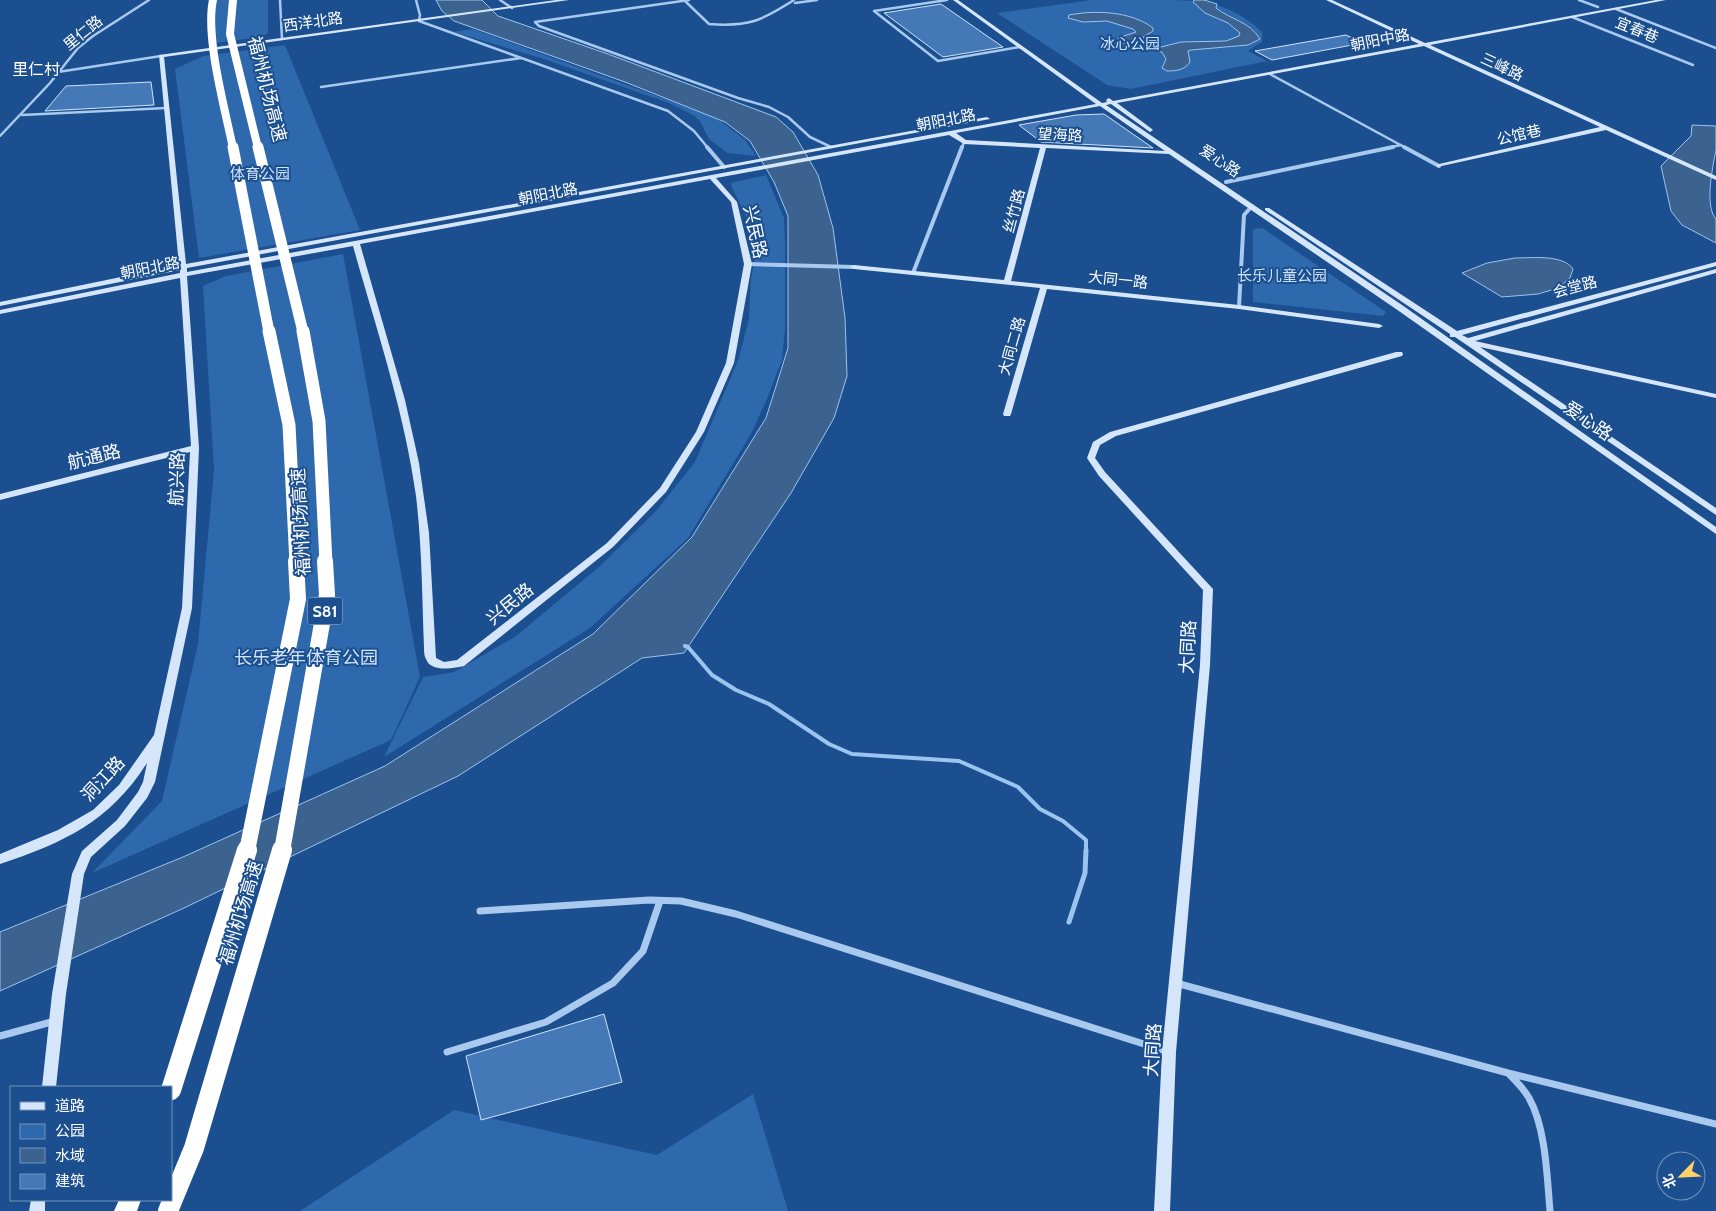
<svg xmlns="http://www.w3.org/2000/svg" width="1716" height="1211" viewBox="0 0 1716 1211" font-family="Cabin,'Noto Sans SC',sans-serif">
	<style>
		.green { fill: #2e69ad }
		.water { fill: #3c6290; stroke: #9cc4f0 }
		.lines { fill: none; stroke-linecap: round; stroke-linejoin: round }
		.stream-far1 { stroke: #9cc4f0; stroke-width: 4 }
		.stream { stroke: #9cc4f0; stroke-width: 5 }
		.building { fill: #4478b7; stroke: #cfe3fa }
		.street-far2 { stroke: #a9c9ee; stroke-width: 2.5 }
		.street-far1 { stroke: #a9c9ee; stroke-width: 4 }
		.street { stroke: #a9c9ee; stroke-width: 7 }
		.secondary { fill: #d6e6fa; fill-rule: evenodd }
		.highway { fill: #fff; fill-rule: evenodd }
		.highway-bridge-far4 { stroke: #fff; stroke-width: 8 }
		.highway-bridge-far3 { stroke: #fff; stroke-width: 11 }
		.highway-bridge-far2 { stroke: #fff; stroke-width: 13 }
		.highway-bridge-far1 { stroke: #fff; stroke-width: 16 }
		.highway-bridge { stroke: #fff; stroke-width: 20 }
		.labels { text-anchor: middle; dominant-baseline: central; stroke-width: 4; stroke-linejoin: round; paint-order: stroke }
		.far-street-label { font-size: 15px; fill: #fff; stroke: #1b4f8f }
		.far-park-label { font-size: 15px; fill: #cfe3fa; stroke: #1b4f8f }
		.far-quarter-label { font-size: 16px; fill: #fff; stroke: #1b4f8f }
		.shield { fill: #1b4f8f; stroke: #bbcadd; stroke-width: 1 }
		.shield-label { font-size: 16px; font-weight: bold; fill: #fff }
		.street-label { font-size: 18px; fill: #fff; stroke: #1b4f8f }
		.park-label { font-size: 18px; fill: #cfe3fa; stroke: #1b4f8f }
	</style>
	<rect width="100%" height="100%" fill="#1b4f8f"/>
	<path class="green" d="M217 0H268V33L262 37 214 43V15Z
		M1092 0C1113 0 1134 0 1154 0 1198 0 1228 0 1262 32V42L1248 51 1267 61 1131 89 1107 85 997 13Z
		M473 29 717 118 745 140 756 156 727 153 709 139 700 121 693 115 669 103 544 59 454 32Z
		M285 45 360 230 199 258 175 69 203 56Z
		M766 175 784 218 785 244V329L782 360 767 399 751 434 688 538 590 628 384 757 423 677 454 672 516 636 600 566 656 511 695 462 739 358 749 318 751 278 755 258 750 225 730 183Z
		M1263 228 1271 234 1386 312 1383 316 1253 302V229Z
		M343 254 420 677 391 740 92 873 162 801 198 644 214 470 203 286 226 276Z
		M753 1094 788 1211H300L454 1110 657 1155Z"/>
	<path class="water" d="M436 0H482L498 16 608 54 776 117 793 132 818 175 833 228 845 318 847 376 834 418 791 493 684 653 642 658 458 776 184 908 0 991V932L183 857 385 766 593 634 692 537 766 418 788 348V216L774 182 750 141 725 122 625 82 454 21 442 11Z
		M1194 0H1204L1217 4 1216 8C1231 20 1249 21 1260 39L1248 45 1191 50 1188 51 1190 62C1185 70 1176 71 1167 71L1162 68 1166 59 1162 52 1120 42 1118 38 1136 32 1133 29 1107 21 1083 22 1068 18 1069 15C1095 10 1131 11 1153 28V31L1143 37 1142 42 1161 47 1181 42 1226 41 1239 36 1240 33 1228 23 1205 13 1193 2Z
		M1692 125 1716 126C1716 133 1716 142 1716 150 1713 165 1704 206 1716 219V243L1682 225 1671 211 1661 166 1691 136Z
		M1515 258C1531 258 1563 254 1573 269L1570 278 1558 288 1538 294 1502 297 1462 273 1487 263Z"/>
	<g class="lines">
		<path class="stream-far1" d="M685 646 688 647 712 675 736 690 769 704 829 744 852 754 959 761 1018 787 1040 809 1063 821 1086 840V851"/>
		<path class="stream" d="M1069 922 1085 873 1086 850"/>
	</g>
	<path class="building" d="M941 4 1003 47 943 57 884 13Z
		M1346 35 1363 43 1272 60 1255 51Z
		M151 82 154 105 45 111 66 86Z
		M1104 114 1153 148 1041 142 1019 125 1076 115Z
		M604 1014 622 1082 481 1120 466 1056Z"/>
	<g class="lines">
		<path class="street-far2" d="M280 0 282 39
			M416 0 420 15 419 21 668 111 694 131 708 148
			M500 0 512 8
			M684 0 709 24C749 27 761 21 794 0
			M689 0 535 22 539 26 738 98 769 107 788 117 810 137 831 147
			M947 0 874 11 938 61 1020 47
			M1579 0 1598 7
			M795 3 817 0
			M1616 9 1716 48
			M1572 17 1693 65
			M58 72 161 56
			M1270 74 1406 148
			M321 87 521 58
			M22 115 166 108
			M0 136 50 83 78 48 93 36 149 0
			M962 148 964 142
			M1387 148 1401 145"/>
		<path class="street-far1" d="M707 147 724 167
			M1404 147 1439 166
			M1226 182 1393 147
			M748 264 854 267
			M913 273 962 147
			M1239 307 1244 215 1252 206"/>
		<path class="street" d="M480 911 649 900 681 901 736 914 1169 1052
			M1176 983 1508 1073 1716 1124
			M0 1036 55 1021
			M447 1052 546 1022 613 983 643 951 660 901
			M1509 1074C1516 1081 1524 1089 1529 1098 1546 1128 1547 1177 1550 1211"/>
		<path class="secondary" d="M556 0H569L164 57 186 264 987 117 990 119 187 268V272L1096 104 953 0H958L1102 103 1107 102 1106 100 1109 98 1113 101 1419 44 1326 0H1332L1425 43 1656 0H1666L1430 45 1716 176V180L1606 130 1437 167V165L1439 164 1600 127 1424 46 1117 103 1152 129 1153 130 1150 132 1111 104 1106 105 1402 305 1716 527V534L1396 309 1169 154 1046 148 1011 281 1239 305 1379 324 1383 326 1379 328 1239 309 1047 289 1011 414 1010 416H1004L1003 414 1040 288 854 269 850 267 854 265 1004 280 1040 148 964 144 949 135 716 178 737 202 752 264 734 363 704 432 666 492 613 547 464 666C454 668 431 673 426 659 424 656 424 651 424 647 422 597 422 546 416 496 404 410 376 328 353 246L187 276 199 448 192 608 155 782 147 798 125 826 91 857 84 874 66 994 56 1087H42L52 994 72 874 82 851 117 820 138 792 143 782 147 763C110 821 64 843 0 864V854L58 830 93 810 119 785 154 735 182 608 190 452 0 500V494L191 446 180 278 0 314V310L180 273V270L0 306V302L179 265 159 55ZM1100 106 1165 151 966 140 956 133ZM710 179 731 202 744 264 726 363 696 432 660 488 607 543 457 660 444 662 436 658 429 533 419 463 405 400 360 244Z
			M1265 208H1269L1457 331 1716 262V266L1462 335 1468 338 1716 269V273L1475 341 1716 394V398L1480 347 1716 508V515L1455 337H1450V334L1265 210Z
			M1396 352H1402L1403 354 1402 356 1116 436 1100 445 1095 458 1105 472 1213 589 1210 665 1176 1052 1170 1211H1154L1162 1052 1200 665 1203 590 1099 476 1087 458 1093 442 1110 432Z
			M31 1200H45V1211H29Z"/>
		<path class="highway" d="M119 1200H141L137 1211H114Z"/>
		<path class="highway-bridge-far4" d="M213 0C205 37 225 109 233 148
			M233 0 230 34 258 148"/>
		<path class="highway-bridge-far3" d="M233 147 269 332
			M258 147 303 332"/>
		<path class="highway-bridge-far2" d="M269 331 289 425 296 563
			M303 331 319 421 326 563"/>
		<path class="highway-bridge-far1" d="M247 851 298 599 296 561
			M282 851 327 595 325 561"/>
		<path class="highway-bridge" d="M171 1090 247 850
			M168 1211 194 1148 282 850"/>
	</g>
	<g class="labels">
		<g class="far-street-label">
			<text transform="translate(313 22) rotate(-8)">西洋北路</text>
			<text transform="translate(1637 30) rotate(22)">宜春巷</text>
			<text transform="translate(83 33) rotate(-39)">里仁路</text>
			<text transform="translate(1380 40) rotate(-11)">朝阳中路</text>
			<text transform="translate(1502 67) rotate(25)">三峰路</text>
			<text transform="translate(946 120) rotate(-11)">朝阳北路</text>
			<text transform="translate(1060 135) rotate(3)">望海路</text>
			<text transform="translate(1519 135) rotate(-13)">公馆巷</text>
			<text transform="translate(1220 161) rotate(34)">爱心路</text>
			<text transform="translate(548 194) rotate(-11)">朝阳北路</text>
			<text transform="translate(1014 211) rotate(-75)">丝竹路</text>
			<text transform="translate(150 268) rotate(-11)">朝阳北路</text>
			<text transform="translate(1118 280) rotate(6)">大同一路</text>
			<text transform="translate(1575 287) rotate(-15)">会堂路</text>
			<text transform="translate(1012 346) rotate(-74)">大同二路</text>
		</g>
		<g class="far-park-label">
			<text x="1130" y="44">冰心公园</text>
			<text x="260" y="174">体育公园</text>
			<text x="1282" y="276">长乐儿童公园</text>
		</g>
		<g class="far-quarter-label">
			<text x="36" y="69">里仁村</text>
		</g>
		<rect class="shield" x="307.5" y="597.5" width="35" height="27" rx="4"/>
		<g class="shield-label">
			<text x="325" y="611">S81</text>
		</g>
		<g class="street-label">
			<text transform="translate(267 89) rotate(76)">福州机场高速</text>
			<text transform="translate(755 232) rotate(78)">兴民路</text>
			<text transform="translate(1588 421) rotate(35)">爱心路</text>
			<text transform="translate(94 457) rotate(-14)">航通路</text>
			<text transform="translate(177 479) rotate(-88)">航兴路</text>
			<text transform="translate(301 522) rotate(-93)">福州机场高速</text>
			<text transform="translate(510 604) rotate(-39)">兴民路</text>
			<text transform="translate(1188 647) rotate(-87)">大同路</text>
			<text transform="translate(103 779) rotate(-47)">洞江路</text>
			<text transform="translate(241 913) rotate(-73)">福州机场高速</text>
			<text transform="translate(1153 1050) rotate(-86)">大同路</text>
		</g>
		<g class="park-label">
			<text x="306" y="658">长乐老年体育公园</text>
		</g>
	</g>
	<rect x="10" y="1086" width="162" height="115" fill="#1b4f8f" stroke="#7695bc"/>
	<rect x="20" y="1102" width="25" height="8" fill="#d6e6fa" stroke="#7695bc"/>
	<text x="55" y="1111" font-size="15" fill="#ffffff">道路</text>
	<rect x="20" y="1124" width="25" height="15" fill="#2e69ad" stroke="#7695bc"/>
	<text x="55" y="1136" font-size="15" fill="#ffffff">公园</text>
	<rect x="20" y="1148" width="25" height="15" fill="#3c6290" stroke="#7695bc"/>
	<text x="55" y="1161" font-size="15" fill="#ffffff">水域</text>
	<rect x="20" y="1174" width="25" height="15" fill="#4478b7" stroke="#7695bc"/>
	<text x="55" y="1186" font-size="15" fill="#ffffff">建筑</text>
	<g transform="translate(1681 1176) rotate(246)"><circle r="24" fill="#1b4f8f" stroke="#7695bc"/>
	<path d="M0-4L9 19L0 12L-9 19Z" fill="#ffd166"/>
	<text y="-8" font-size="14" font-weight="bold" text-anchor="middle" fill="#ffffff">北</text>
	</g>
</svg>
